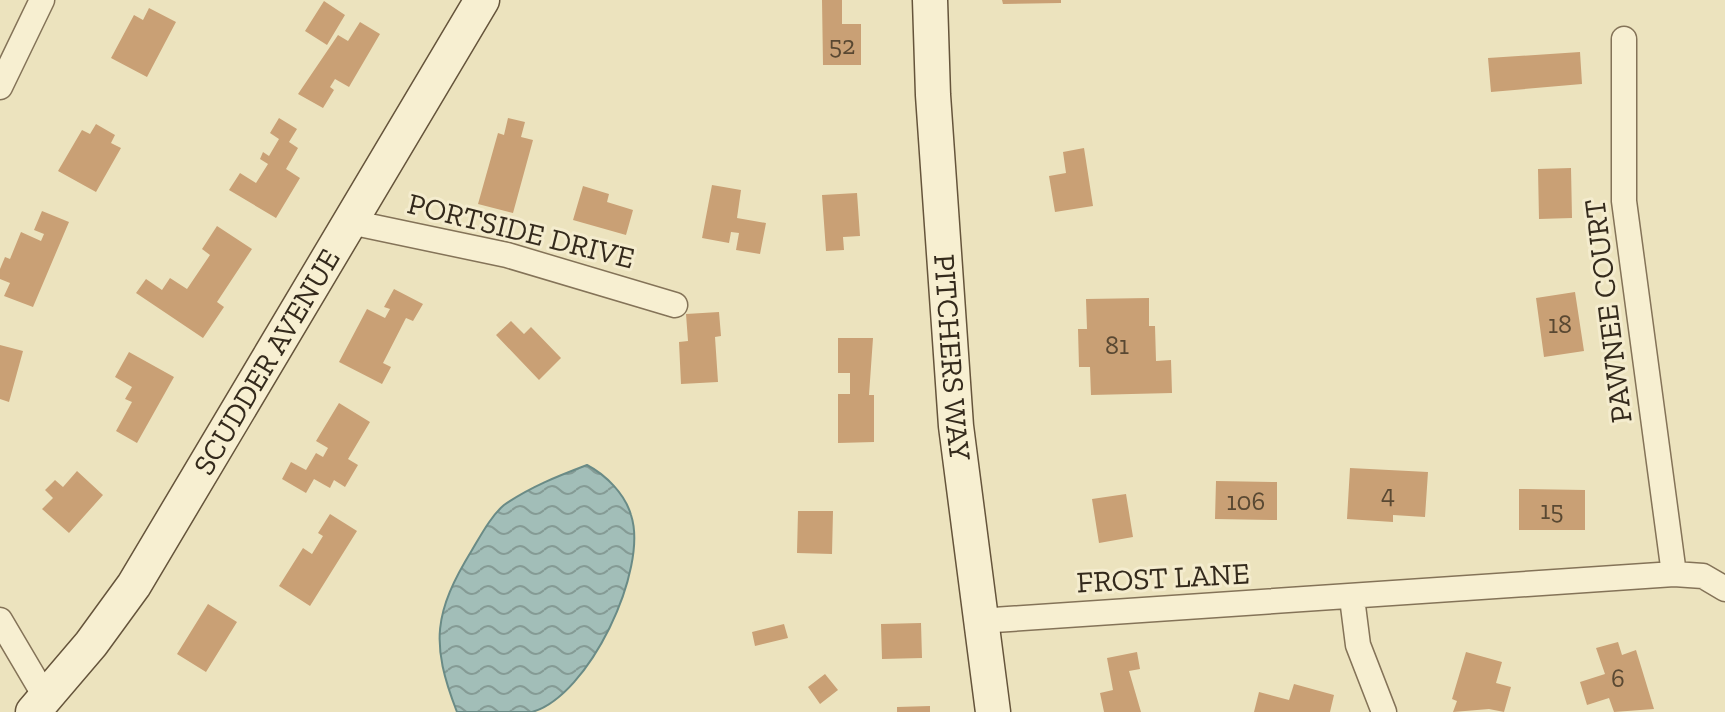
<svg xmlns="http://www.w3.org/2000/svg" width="1725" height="712" viewBox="0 0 1725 712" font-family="'Zilla Slab',serif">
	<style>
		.water { fill: url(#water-waves); stroke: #6a8b86; stroke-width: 2 }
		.building { fill: #c9a075 }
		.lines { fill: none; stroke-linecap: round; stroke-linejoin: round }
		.street-casing { stroke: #847358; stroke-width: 27 }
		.secondary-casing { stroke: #65543b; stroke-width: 37 }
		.street { stroke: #f7efd1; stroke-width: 24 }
		.secondary { stroke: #f7efd1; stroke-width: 34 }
		.labels { text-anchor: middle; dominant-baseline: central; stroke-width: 6; stroke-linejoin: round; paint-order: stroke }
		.number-label { font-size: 26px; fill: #594832 }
		.street-label { font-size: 30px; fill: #342a1c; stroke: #f4ecce }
	</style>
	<defs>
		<pattern id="water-waves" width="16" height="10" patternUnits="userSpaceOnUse" patternTransform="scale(2)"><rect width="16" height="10" fill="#a2beb8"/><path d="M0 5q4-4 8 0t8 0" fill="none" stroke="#859b95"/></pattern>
	</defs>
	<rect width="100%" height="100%" fill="#ece3be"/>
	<path class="water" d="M587 465C606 475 625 494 631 515 649 569 589 696 532 712 510 712 480 712 457 712 430 643 434 612 472 550 481 535 491 516 504 505 530 487 558 476 587 465Z"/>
	<path class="building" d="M822 0H842V24H861V65H823Z
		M1002 0H1061V3L1003 4Z
		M324 1 345 15 327 45 305 31Z
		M149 8 176 22 147 77 111 58 134 15 143 20Z
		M360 22 380 34 349 87 335 79 330 87 334 90 323 108 298 94 338 35 348 41Z
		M1580 52 1582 84 1491 92 1488 58Z
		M279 118 297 129 289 142 298 148 286 169 300 178 276 218 229 190 240 173 256 183 268 164 260 159 263 152 269 156 279 139 270 133Z
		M508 118 525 122 521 137 533 140 513 213 478 204 498 133 504 135Z
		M96 124 115 135 111 143 121 148 96 192 58 171 82 130 90 134Z
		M1084 148 1093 206 1055 212 1049 176 1066 173 1063 152Z
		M1571 168 1572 218 1539 219 1538 169Z
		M712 185 741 190 737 218 766 223 760 254 736 250 739 233 731 232 729 243 702 238Z
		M583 186 609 194 607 202 633 210 626 235 573 220Z
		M857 193 860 236 843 237 844 250 826 251 822 195Z
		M42 211 69 222 33 307 4 296 10 283 0 279V269L5 257 10 259 21 232 41 241 44 234 34 230Z
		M217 226 252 249 217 302 224 307 203 338 136 293 146 279 162 290 170 278 187 289 210 255 202 249Z
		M394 289 423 304 413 321 406 318 383 363 391 367 382 384 339 362 367 309 385 318 390 309 384 307Z
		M1575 292 1584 351 1544 357 1536 298Z
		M1149 298V326H1155L1156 361 1171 360 1172 393 1091 395 1090 367H1079L1078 329H1087L1086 299Z
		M719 312 721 336 715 337 718 382 681 384 679 342 688 341 686 314Z
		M511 321 524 334 531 327 561 358 539 380 496 335Z
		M838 338H873L869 395H874V442L838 443V394H850V373H838Z
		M0 345 23 351 9 402 0 399Z
		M129 352 174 377 137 443 116 431 132 402 125 399 132 387 115 377Z
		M339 403 370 422 348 459 358 465 345 487 334 480 330 488 314 479 306 493 282 479 291 462 306 470 316 453 323 457 328 448 316 441Z
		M1350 468 1428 472 1425 517 1393 515V522L1347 519Z
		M77 471 103 495 69 533 42 509 53 498 45 490 55 480 63 487Z
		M1216 481 1277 482V520L1215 519Z
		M1519 489 1585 490V530H1519Z
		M1126 494 1133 537 1099 543 1092 499Z
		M798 511H833L832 554 797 553Z
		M330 514 357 531 310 606 279 586 303 548 312 554 323 536 318 533Z
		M208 604 237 622 206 672 177 654Z
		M921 623 922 658 882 659 881 624Z
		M784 624 788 638 755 646 752 632Z
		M1618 642 1622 655 1636 650 1654 709 1614 712 1609 698 1587 705 1580 682 1605 674 1596 648Z
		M1137 652 1140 669 1129 671 1141 712H1104L1100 693 1113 690 1107 658Z
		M1466 652 1502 662 1496 683 1511 687 1504 712 1489 709 1453 712 1457 701 1452 699Z
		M825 674 838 690 820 704 808 687Z
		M1294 684 1334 695 1330 712H1254L1259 692 1289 700Z
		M930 706V712H897V707Z"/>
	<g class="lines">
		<defs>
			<path id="street" d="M1624 39V201L1674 574
				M0 87 42 0
				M350 222 507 255 675 305
				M1352 598 1358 645 1384 712
				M0 620 46 698
				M979 621 1674 574 1703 576 1725 589"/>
			<g id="secondary">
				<path id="s1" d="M930 0 933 95 956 426 993 712"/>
				<path id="s2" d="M33 712 91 644 134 585 482 0"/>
			</g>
		</defs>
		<use href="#street" class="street-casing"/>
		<use href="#secondary" class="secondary-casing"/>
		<use href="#street" class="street"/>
		<use href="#secondary" class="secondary"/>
	</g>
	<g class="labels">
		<g class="number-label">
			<text x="842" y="45">52</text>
			<text x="1560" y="324">18</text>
			<text x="1117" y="345">81</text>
			<text x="1388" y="494">4</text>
			<text x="1246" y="501">106</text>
			<text x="1552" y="510">15</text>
			<text x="1618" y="678">6</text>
		</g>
		<g class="street-label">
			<text transform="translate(521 231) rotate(14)">PORTSIDE DRIVE</text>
			<text transform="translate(1608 311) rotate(-97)">PAWNEE COURT</text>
			<text stroke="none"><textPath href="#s1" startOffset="358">PITCHERS WAY</textPath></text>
			<text stroke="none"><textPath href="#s2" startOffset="422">SCUDDER AVENUE</textPath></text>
			<text transform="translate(1163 578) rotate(-3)">FROST LANE</text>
		</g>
	</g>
</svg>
